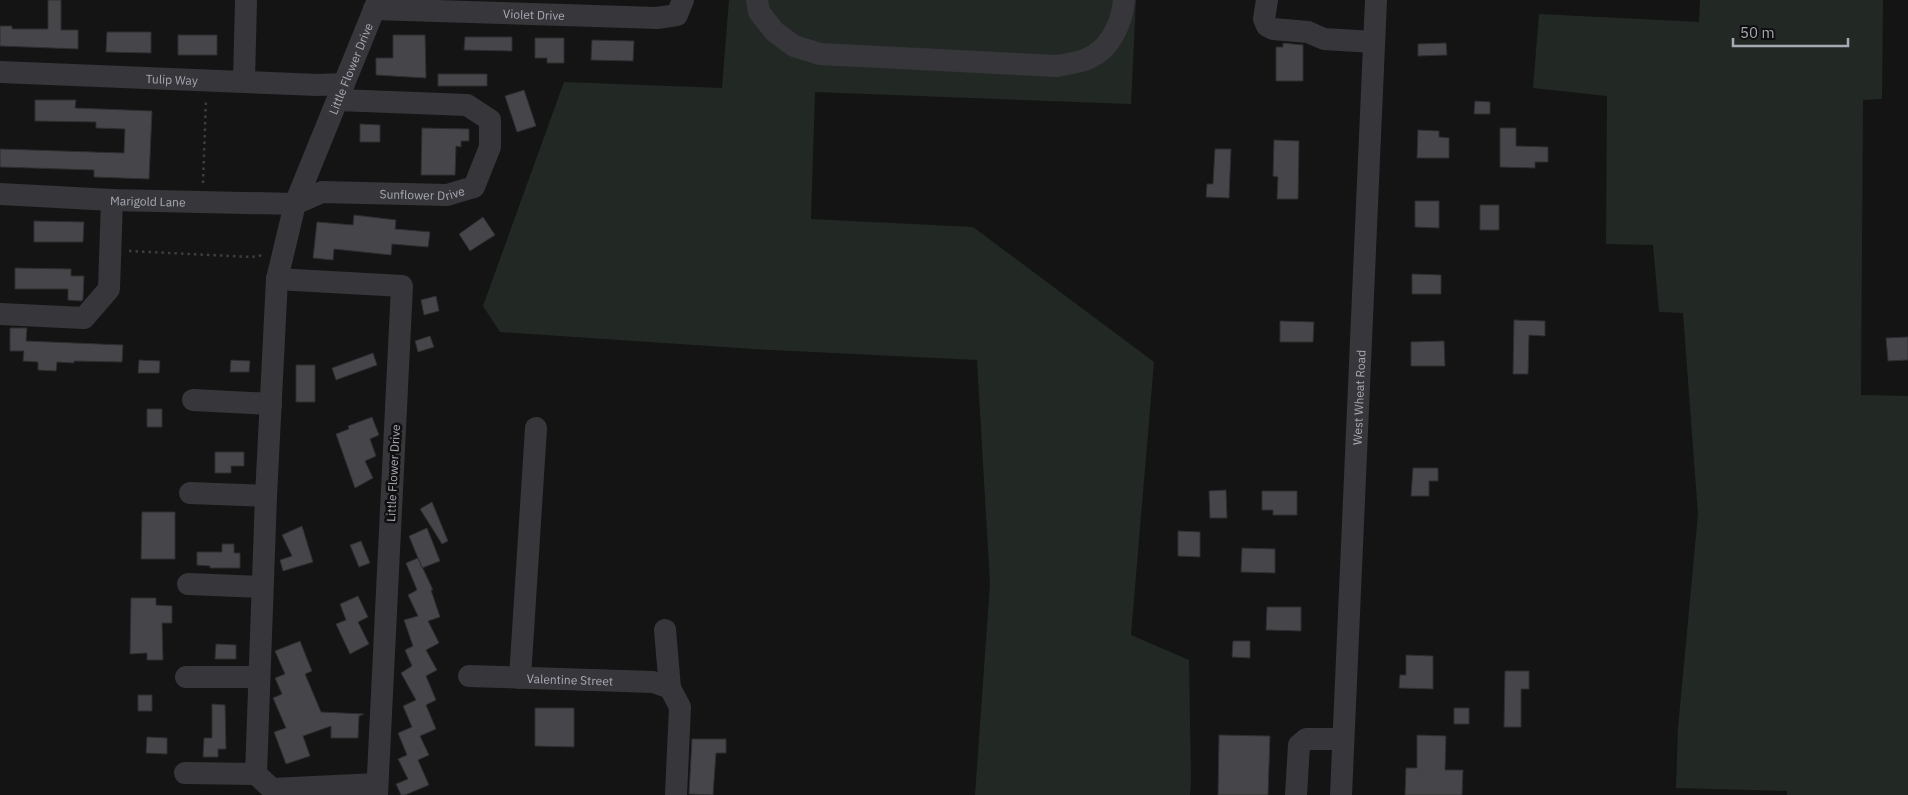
<svg xmlns="http://www.w3.org/2000/svg" width="1908" height="795" viewBox="0 0 1908 795" font-family="'IBM Plex Sans',sans-serif">
	<style>
		.green { fill: #222924 }
		.building { fill: #46464a; stroke: #2e2e31 }
		.lines { fill: none; stroke-linecap: round; stroke-linejoin: round }
		.path { stroke: #3d3e42; stroke-width: 2.5; stroke-dasharray: 2.5 4; stroke-linecap: butt }
		.minor { stroke: #37373b; stroke-width: 22 }
		.labels { text-anchor: middle; dominant-baseline: central; stroke-width: 5; stroke-linejoin: round; paint-order: stroke }
		.street-label { font-size: 12px; fill: #a7a9b4; stroke: #0f0f10 }
	</style>
	<rect width="100%" height="100%" fill="#141415"/>
	<path class="green" d="M729 0H1136L1131 104 815 92 811 219 973 227 1154 362 1131 635 1189 660 1191 780 1190 795H975L990 584 977 360 754 349 500 332 483 306 564 82 722 88Z
		M1700 0H1883L1882 99 1863 100 1861 395 1908 396V795H1787V791L1676 788 1678 728 1698 514 1683 313 1659 312 1653 245 1606 244 1607 96 1533 88 1539 14 1699 22Z"/>
	<path class="building" d="M48 0H61V30H78V49L0 46V26H12V29H48Z
		M107 32H151V53L106 52Z
		M178 35H217V55H178Z
		M393 35H425L426 78 376 75V58H393Z
		M465 37H512V51L464 50Z
		M535 38H564V63H547V58H535Z
		M592 40 634 41 633 61 591 60Z
		M1283 43 1303 45V81H1276V47H1283Z
		M1446 43 1447 55 1418 56V44Z
		M438 74H487V86H438Z
		M524 90 536 126 517 132 505 96Z
		M35 100H76L75 108 152 111 149 179 94 177V170L0 167V149L124 153 125 129 96 128V122L35 121Z
		M1475 101 1490 102V114H1474Z
		M360 124 380 125V142H360Z
		M422 128 469 129V141H461V147L456 146 455 175H421Z
		M1500 128H1516V146L1548 147V162H1535V168L1500 167Z
		M1418 130 1439 131V137L1449 138V158H1417Z
		M1274 140 1299 141 1298 199H1277L1278 177 1273 176Z
		M1215 149H1231L1229 198 1206 197 1207 184H1213Z
		M1415 201H1439V228L1415 227Z
		M1480 205H1499V230H1480Z
		M354 215 396 220 395 229 430 232 428 247 392 244 391 255 334 249 333 260 313 258 317 222 353 225Z
		M483 217 495 235 470 251 459 234Z
		M34 221 84 222 83 242H34Z
		M15 268 71 269V276H84L83 299 82 301 68 300V289H15Z
		M1412 274 1441 275V294H1412Z
		M436 296 439 311 424 315 421 300Z
		M1514 320 1545 321V336L1529 335 1528 374H1513Z
		M1280 321 1314 322 1313 342H1280Z
		M10 328H27L26 341 123 345 122 362 74 361V363L57 362 56 371 38 370V362L23 361 24 351H10Z
		M430 336 434 347 418 352 415 341Z
		M1908 337V360L1888 361 1886 338Z
		M1444 341 1445 366H1411V342Z
		M373 353 377 365 336 380 332 368Z
		M139 360 160 361 159 373H138Z
		M231 360 250 361 249 372H230Z
		M296 365H315V402H296Z
		M147 409H162V427H147Z
		M372 417 379 435 370 439 376 456 365 461 373 478 355 488 336 434 349 429 348 426Z
		M215 452H244V466H231V473H215Z
		M1413 468H1438V481H1429V496H1411Z
		M1226 490 1227 518H1210L1209 491Z
		M1262 491H1297V515H1273V510H1262Z
		M432 502 448 541 442 544 420 509Z
		M142 512H175V559H141Z
		M302 526 313 562 283 571 280 560 292 556 282 535Z
		M427 528 440 561 422 568 409 536Z
		M1178 531 1200 532V557L1178 556Z
		M361 541 370 563 359 567 350 545Z
		M222 544H234V553H240V568H210V566L197 565V552H222Z
		M1242 548 1275 549V573L1241 572Z
		M418 558 433 590H431L440 617 428 621 439 643 426 650 437 670 426 676 436 700 426 705 436 729 420 736 429 755 418 760 429 785 405 795H401L396 784 408 779 398 759 407 755 398 733 412 727 403 706 416 700 401 673 412 666 405 650 413 646 404 620 418 616 408 595 417 590 406 563Z
		M358 596 368 617 358 622 369 644 350 654 336 624 346 620 340 604Z
		M131 598H156V605L172 606V623H162L163 660H147V653L130 654Z
		M1267 607H1301V631L1266 630Z
		M300 641 312 671 305 674 321 712 364 714 359 716 358 738H331V726L303 736 310 756 286 764 274 732 286 728 273 698 282 694 275 678 285 674 275 651Z
		M1233 641H1250V658L1232 657Z
		M216 644 236 645V659H215Z
		M1406 655 1433 656V689L1399 688 1400 675H1406Z
		M1505 671H1529V689H1521V727H1504Z
		M138 695H152V711H138Z
		M212 704 225 705 226 749H218V757H203L204 738H212Z
		M535 708H574V747L535 746Z
		M1454 708H1469V724H1454Z
		M1219 735 1270 736 1268 795H1218Z
		M1417 735 1446 736 1445 770H1463L1462 795H1405L1406 768H1417Z
		M147 737 167 738V754L146 753Z
		M692 739H726V753H716L713 795 689 794Z"/>
	<g class="lines">
		<path class="path" d="M203 183 206 99
			M129 251 251 257 264 255"/>
		<g class="minor">
			<path d="M757 0 759 12 775 32 794 46 820 54 1057 66C1066 64 1076 63 1084 60 1109 52 1122 24 1124 0"/>
			<path d="M1267 0 1264 19 1267 26 1273 29 1308 32 1324 39 1374 42"/>
			<path id="s1" d="M374 9 657 18 677 15 683 0"/>
			<path id="s2" d="M0 72 318 85 344 84"/>
			<path d="M244 81 246 0"/>
			<path id="s3" d="M0 194 112 200 295 204 322 192 447 195 474 187 490 147V120L467 105 338 100"/>
			<path d="M277 279 402 286 377 795"/>
			<path d="M0 314 84 318 109 289 112 200"/>
			<path d="M193 400 271 404"/>
			<path d="M190 493 266 496"/>
			<path d="M188 584 262 587"/>
			<path d="M665 630 670 688"/>
			<path id="s4" d="M469 676 653 682 670 688 680 707 676 795"/>
			<path d="M186 677H259"/>
			<path d="M520 678 536 428"/>
			<path d="M185 773 256 774"/>
			<path id="s5" d="M377 784 272 789 256 774 266 496 277 279 295 204 378 0"/>
			<path d="M1296 795 1299 745 1306 739H1343"/>
			<path id="s6" d="M1341 795 1376 0"/>
		</g>
	</g>
	<g class="labels">
		<g class="street-label">
			<text stroke="none"><textPath href="#s1" startOffset="160">Violet Drive</textPath></text>
			<text stroke="none"><textPath href="#s5" startOffset="846">Little Flower Drive</textPath></text>
			<text stroke="none"><textPath href="#s2" startOffset="172">Tulip Way</textPath></text>
			<text stroke="none"><textPath href="#s3" startOffset="425">Sunflower Drive</textPath></text>
			<text stroke="none"><textPath href="#s3" startOffset="148">Marigold Lane</textPath></text>
			<text stroke="none"><textPath href="#s6" startOffset="398">West Wheat Road</textPath></text>
			<text transform="translate(393 473) rotate(-87)">Little Flower Drive</text>
			<text stroke="none"><textPath href="#s4" startOffset="101">Valentine Street</textPath></text>
		</g>
	</g>
	<path d="M1733 38v8h115v-8" fill="none" stroke="#a7a9b4" stroke-width="2.5"/>
	<text x="1740" y="38" font-size="15" fill="#a7a9b4" stroke="#0f0f10" stroke-width="4" paint-order="stroke">50 m</text>
</svg>
